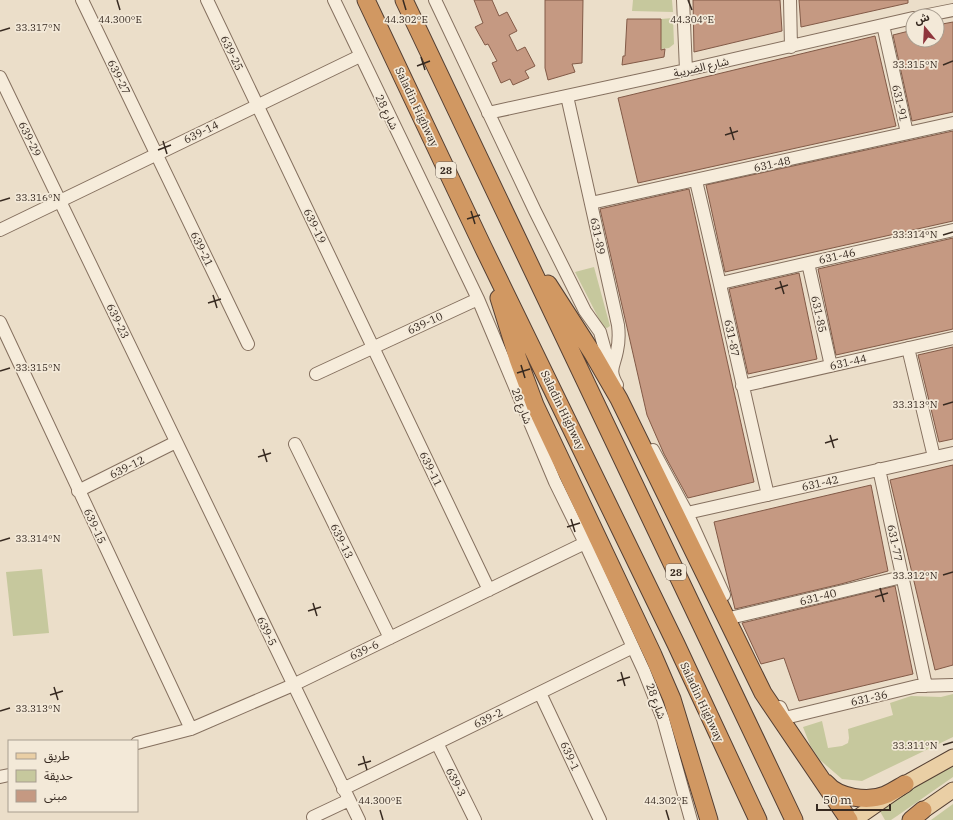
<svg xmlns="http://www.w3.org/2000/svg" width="953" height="820" viewBox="0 0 953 820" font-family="'IBM Plex Serif','Noto Sans Arabic',serif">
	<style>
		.green { fill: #c6c89d }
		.building { fill: #c59982; stroke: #825a47 }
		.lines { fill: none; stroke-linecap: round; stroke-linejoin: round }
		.minor-casing { stroke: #85705f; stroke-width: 14 }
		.major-casing { stroke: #543f33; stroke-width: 17 }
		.highway-casing { stroke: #543f33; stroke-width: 19 }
		.minor { stroke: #f6ecdb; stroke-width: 12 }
		.major { stroke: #eacfa5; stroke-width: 15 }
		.highway { stroke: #d19862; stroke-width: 17 }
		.ticks { fill: none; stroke: #372a21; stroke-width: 1.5 }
		.labels { text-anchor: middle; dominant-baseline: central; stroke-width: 3.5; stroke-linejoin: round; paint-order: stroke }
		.shield { fill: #f3e9d8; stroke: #6f6358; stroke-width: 1 }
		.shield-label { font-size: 10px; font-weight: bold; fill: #372a21 }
		.street-label { font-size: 11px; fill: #372a21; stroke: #f3e9d8 }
		.ticks-label { font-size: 10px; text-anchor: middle; fill: #372a21; stroke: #f3e9d8; stroke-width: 3.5; stroke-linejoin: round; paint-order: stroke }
	</style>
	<rect width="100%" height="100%" fill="#ebdec9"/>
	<path class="green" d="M633 0H672L673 12 632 11Z
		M673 18 674 44 669 48 661 49V19Z
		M594 267 610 326 607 328 603 327 575 272Z
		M42 569 49 633 13 636 6 572Z
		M953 694V737L862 781 842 779 820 760 810 745 803 727 822 721 828 748 842 746 848 743 849 738 848 729 893 715 890 703 911 696 941 697Z
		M953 763V777L897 816 891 820H885L878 808Z
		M953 804V820H931Z"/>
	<path class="building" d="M474 0H492L499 16 507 12 517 31 509 35 517 51 525 47 535 66 525 71 529 78 513 85 510 79 501 83 492 63 497 61 488 44 485 45 475 27 483 23Z
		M545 0H583L582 63 572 64 575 72 548 80 545 68Z
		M693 0H780L782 31 694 52Z
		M799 0H908V3L801 27Z
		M627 19H661V50L665 49 664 57 622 65 623 56H625Z
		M953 22V112L912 121 893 35 913 30V40H937V25Z
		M875 36 896 126 638 183 618 98Z
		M953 131V221L725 272 706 185Z
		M689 189 754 482 688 498 664 454 647 415 600 209Z
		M953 238V329L836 355 818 269Z
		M799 273 817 359 748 374 729 289Z
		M953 347V439L939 442 918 355Z
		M953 465V665L935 670 890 480Z
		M871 485 888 571 841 584 735 609 714 522Z
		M895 586 913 674 799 701 784 658 761 664 742 623Z"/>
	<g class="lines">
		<defs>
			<path id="minor" d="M82 0 248 344
				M207 0 489 590
				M334 0 478 299 555 482 585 543 644 671 663 719 691 820
				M435 0 535 211 585 311 600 332 611 372
				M683 0 686 70
				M790 0 791 47
				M923 16 953 10
				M883 25 907 133
				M0 77 359 820
				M567 96 618 325C619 333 619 342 617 351 614 367 608 369 617 385
				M488 113 686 70 913 18
				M696 181C721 285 743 390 768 495
				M591 203 953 123
				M0 230 360 56
				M808 263 831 366
				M721 283 953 230
				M0 322 191 729
				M908 348 934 457
				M316 374 478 299
				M742 386 953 338
				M295 444 390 638
				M653 450 687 513 724 595
				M879 469 926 686
				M78 491 176 442
				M687 513 953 453
				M734 617 902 577
				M540 693 600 820
				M780 707 785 718 917 686 953 685
				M137 743 191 729 293 685 585 543
				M437 743 475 820
				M0 777 9 775
				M343 789 633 647
				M313 817 349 800"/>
			<path id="major" d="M914 817 953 790
				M854 820 910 781 953 757"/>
			<path id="highway" d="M366 0 483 247 676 644 758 820
				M404 0 794 820
				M548 284 593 354 619 399 763 693 849 820
				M499 298 518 359 535 405 653 655 672 699 709 820
				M826 783C838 798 868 802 885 795 892 792 898 788 905 784
				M911 820 923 810"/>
		</defs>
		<use href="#minor" class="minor-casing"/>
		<use href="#major" class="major-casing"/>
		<use href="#highway" class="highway-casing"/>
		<use href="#minor" class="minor"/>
		<use href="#major" class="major"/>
		<use href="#highway" class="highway"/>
	</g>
	<path class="ticks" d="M117 0 120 10M403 0 406 10M688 0 692 10M0 31 10 28M421 57 425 70M943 65 953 61M417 66 430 61M730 127 734 140M725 135 738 131M163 141 167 154M158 150 171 145M0 201 10 198M471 211 475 224M467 219 480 215M943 235 953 232M780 281 784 294M775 289 788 285M213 295 217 308M208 303 221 299M521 365 525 378M0 371 10 368M517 373 530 369M943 405 953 402M830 435 834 448M825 443 838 439M263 449 267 462M258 457 271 453M571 519 575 532M567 527 580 523M0 541 10 538M943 575 953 572M880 588 884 602M875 597 888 593M313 603 317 616M308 611 321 607M621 672 625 686M617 681 630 677M54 687 58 700M50 695 63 691M0 711 10 708M943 745 953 742M363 756 367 770M358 765 371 761M380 810 383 820M666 810 669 820"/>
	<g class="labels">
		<g class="shield">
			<rect x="436" y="162" width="20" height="16" rx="3"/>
			<rect x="666" y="564" width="20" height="16" rx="3"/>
		</g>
		<g class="shield-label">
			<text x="446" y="170">28</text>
			<text x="676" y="572">28</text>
		</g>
		<g class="street-label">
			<text transform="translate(232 53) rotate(64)">639-25</text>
			<text transform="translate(701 67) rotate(-13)">شارع الضريبة</text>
			<text transform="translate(119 77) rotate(64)">639-27</text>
			<text transform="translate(900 103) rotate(77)">631-91</text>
			<text transform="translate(417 107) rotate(65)">Saladin Highway</text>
			<text transform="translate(387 112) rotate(64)">شارع 28</text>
			<text transform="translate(201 132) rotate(-26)">639-14</text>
			<text transform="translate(30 139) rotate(64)">639-29</text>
			<text transform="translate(772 164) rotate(-13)">631-48</text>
			<text transform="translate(315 226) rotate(64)">639-19</text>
			<text transform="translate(598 236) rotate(78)">631-89</text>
			<text transform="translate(202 249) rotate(64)">639-21</text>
			<text transform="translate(837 256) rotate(-13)">631-46</text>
			<text transform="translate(819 314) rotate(77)">631-85</text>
			<text transform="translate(118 321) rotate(64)">639-23</text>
			<text transform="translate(425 323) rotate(-25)">639-10</text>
			<text transform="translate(732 338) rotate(78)">631-87</text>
			<text transform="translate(848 362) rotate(-13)">631-44</text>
			<text transform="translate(522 406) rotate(69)">شارع 28</text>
			<text transform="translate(563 410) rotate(64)">Saladin Highway</text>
			<text transform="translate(127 467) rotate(-26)">639-12</text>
			<text transform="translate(431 469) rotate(64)">639-11</text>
			<text transform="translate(820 483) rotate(-13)">631-42</text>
			<text transform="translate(95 526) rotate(65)">639-15</text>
			<text transform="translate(342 541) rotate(64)">639-13</text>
			<text transform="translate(895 543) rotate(78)">631-77</text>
			<text transform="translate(818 597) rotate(-14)">631-40</text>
			<text transform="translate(267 631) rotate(64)">639-5</text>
			<text transform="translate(364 650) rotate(-26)">639-6</text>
			<text transform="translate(869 698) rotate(-13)">631-36</text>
			<text transform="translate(656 701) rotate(70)">شارع 28</text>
			<text transform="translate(702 702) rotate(65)">Saladin Highway</text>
			<text transform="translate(488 718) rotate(-26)">639-2</text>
			<text transform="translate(570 756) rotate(65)">639-1</text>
			<text transform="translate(456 782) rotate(63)">639-3</text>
		</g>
	</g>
	<g class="ticks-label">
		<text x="120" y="23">44.300°E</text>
		<text x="406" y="23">44.302°E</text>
		<text x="692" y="23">44.304°E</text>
		<text x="38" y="31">33.317°N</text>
		<text x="915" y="68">33.315°N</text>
		<text x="38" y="201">33.316°N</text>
		<text x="915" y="238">33.314°N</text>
		<text x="38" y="371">33.315°N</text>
		<text x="915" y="408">33.313°N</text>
		<text x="38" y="542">33.314°N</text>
		<text x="915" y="579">33.312°N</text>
		<text x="38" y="712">33.313°N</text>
		<text x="915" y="749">33.311°N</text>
		<text x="380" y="804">44.300°E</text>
		<text x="666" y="804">44.302°E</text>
	</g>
	<rect x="8" y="740" width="130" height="72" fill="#f3e9d8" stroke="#a89d8f"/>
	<rect x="16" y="753" width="20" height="6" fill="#eacfa5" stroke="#a89d8f"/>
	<text x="44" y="760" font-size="12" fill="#372a21">طريق</text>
	<rect x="16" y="770" width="20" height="12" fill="#c6c89d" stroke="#a89d8f"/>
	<text x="44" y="780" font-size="12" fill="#372a21">حديقة</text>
	<rect x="16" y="790" width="20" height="12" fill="#c59982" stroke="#a89d8f"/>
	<text x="44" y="800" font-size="12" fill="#372a21">مبنى</text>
	<g transform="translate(925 28) rotate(342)"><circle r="19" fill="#f3e9d8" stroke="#a89d8f"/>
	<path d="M0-3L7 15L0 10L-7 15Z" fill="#8f353c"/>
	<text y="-6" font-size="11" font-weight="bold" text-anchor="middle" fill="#372a21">ش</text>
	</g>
	<path d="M817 804v6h73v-6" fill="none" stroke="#372a21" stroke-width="2"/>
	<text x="823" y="804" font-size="12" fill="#372a21" stroke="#f3e9d8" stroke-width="3" paint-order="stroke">50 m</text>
</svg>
